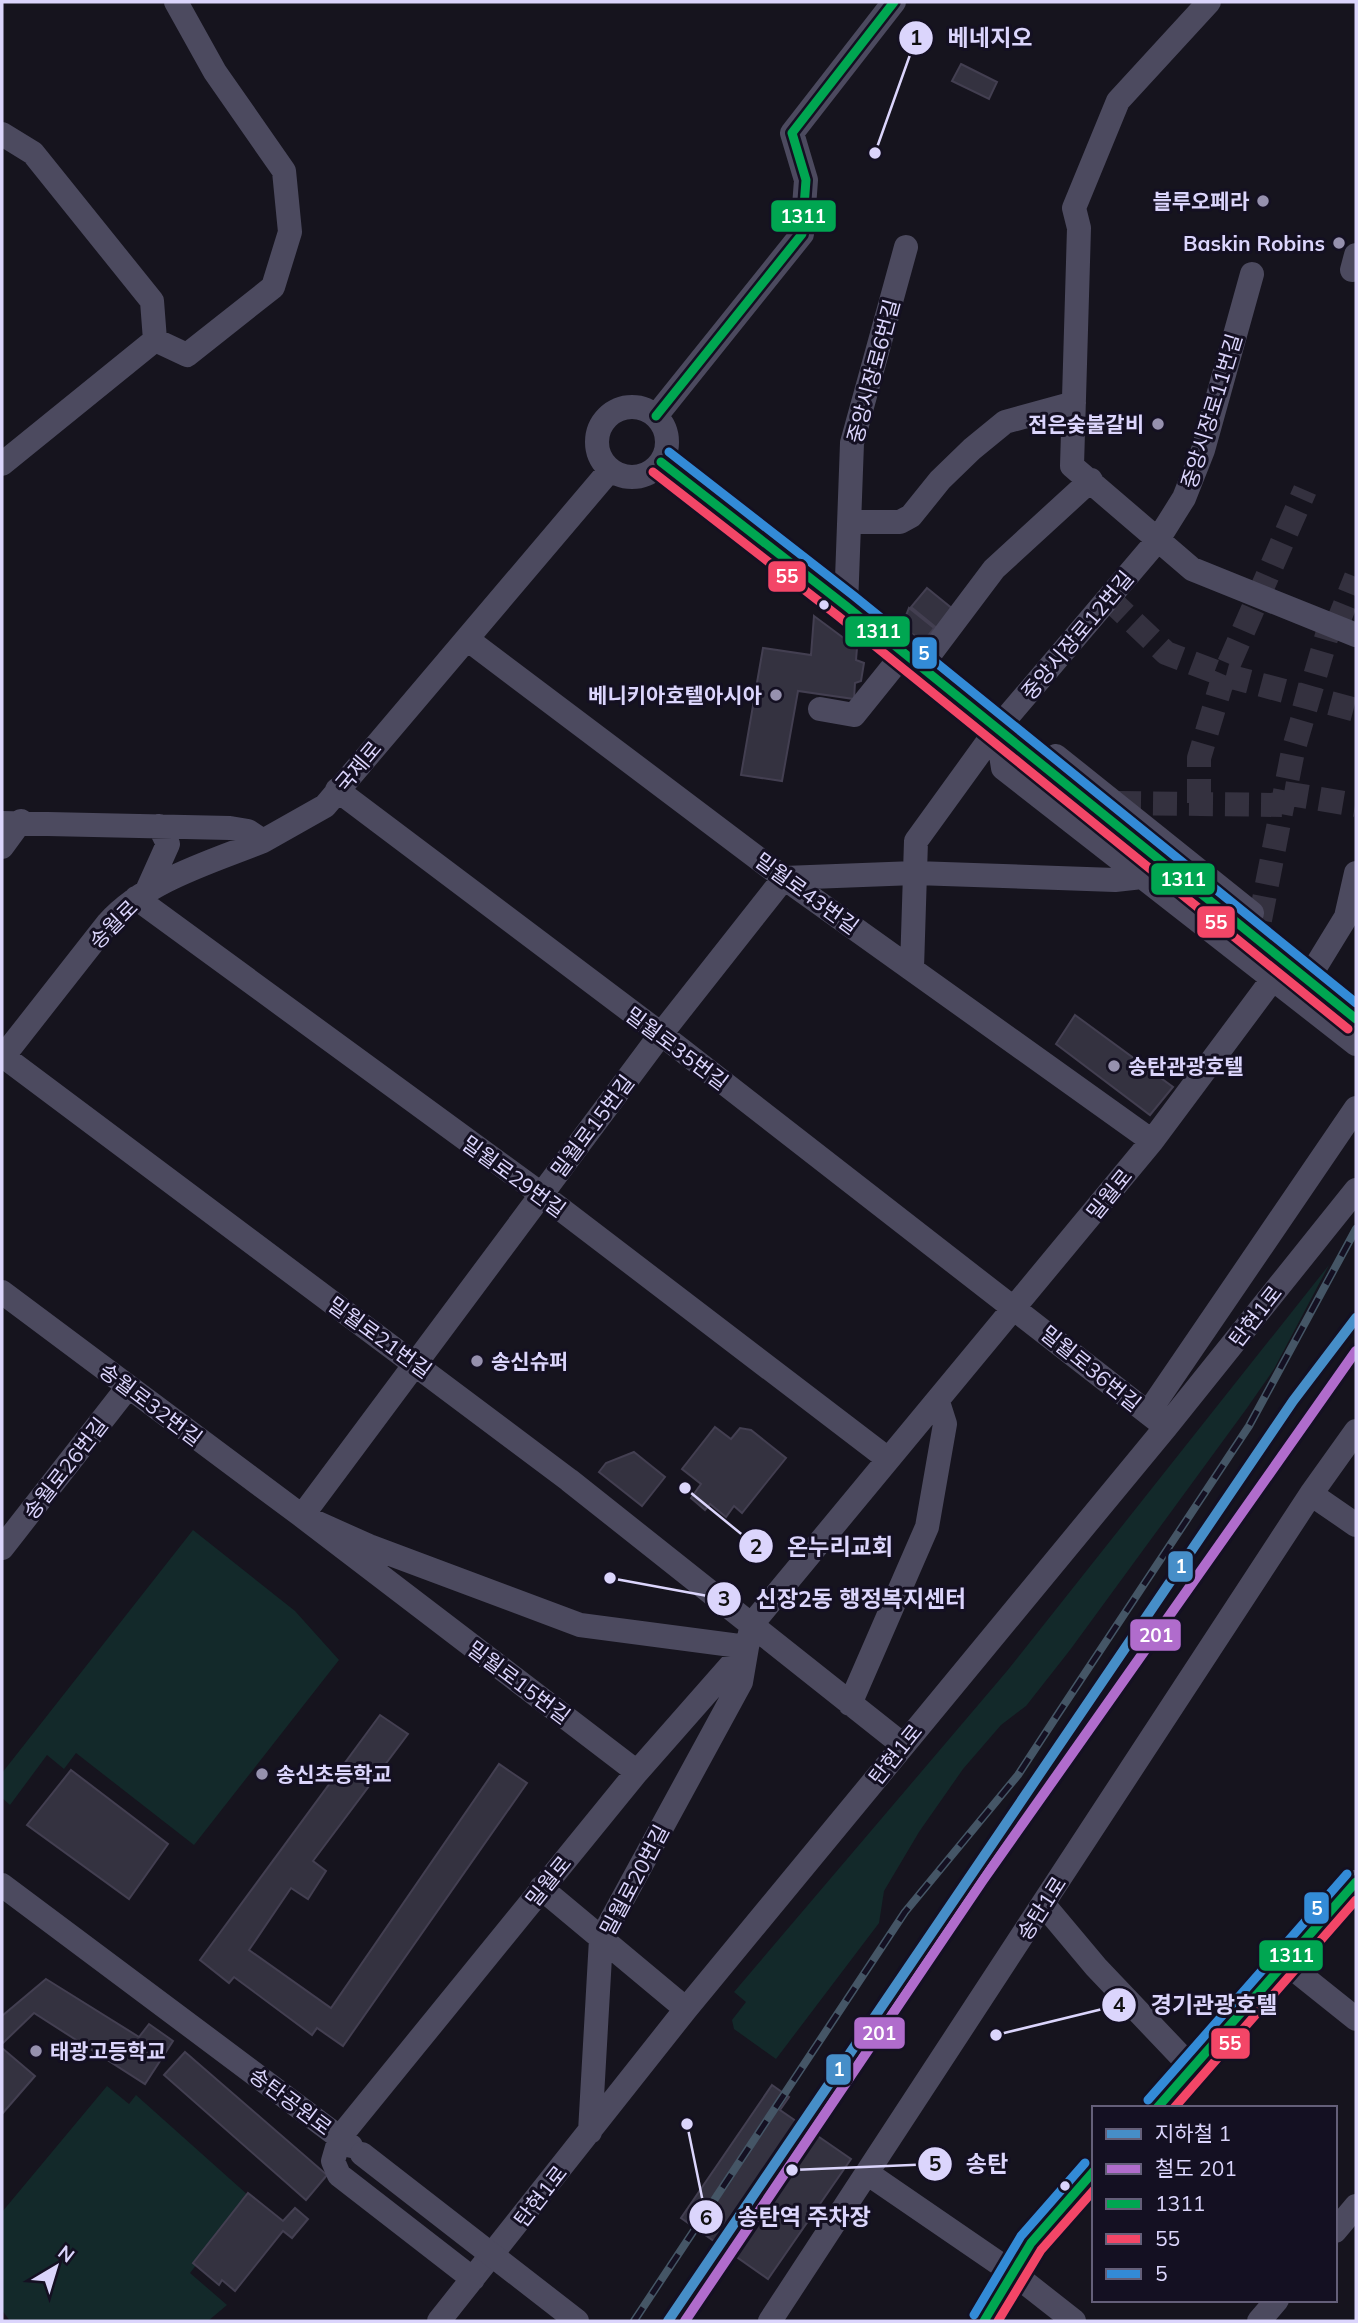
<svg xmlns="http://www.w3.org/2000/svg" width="1358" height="2323" viewBox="0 0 1358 2323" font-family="Mulish,'Noto Sans KR',sans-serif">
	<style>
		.green { fill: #13292a }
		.building { fill: #343240; stroke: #433f51; stroke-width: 2 }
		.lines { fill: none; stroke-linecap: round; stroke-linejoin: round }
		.minor-tunnel { stroke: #34313f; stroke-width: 24; stroke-dasharray: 24 12; stroke-linecap: butt }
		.minor { stroke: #4c4a5f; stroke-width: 24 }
		.rail-casing { stroke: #455666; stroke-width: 8 }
		.rail { stroke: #141022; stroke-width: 5; stroke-dasharray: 16; stroke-linecap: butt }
		.minor-bridge { stroke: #4c4a5f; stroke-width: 24 }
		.bus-1-casing { stroke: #141022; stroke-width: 14 }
		.bus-2-casing { stroke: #141022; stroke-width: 14 }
		.bus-3-casing { stroke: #141022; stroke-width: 14 }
		.bus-1 { stroke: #00a651; stroke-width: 9 }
		.bus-2 { stroke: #f34667; stroke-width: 9 }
		.bus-3 { stroke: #338bd7; stroke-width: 9 }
		.rail-1-casing { stroke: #141022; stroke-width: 16 }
		.rail-1 { stroke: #b06ccc; stroke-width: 10 }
		.metro-1-casing { stroke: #141022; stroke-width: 16 }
		.metro-1 { stroke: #468ec8; stroke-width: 10 }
		.poi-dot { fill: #9691ae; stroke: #141022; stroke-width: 2.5 }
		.bus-dot { fill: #dbd5fc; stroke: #141022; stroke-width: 2.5 }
		.labels { text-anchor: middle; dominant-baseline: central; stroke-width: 6; stroke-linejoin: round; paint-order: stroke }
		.poi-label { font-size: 21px; font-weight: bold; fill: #dbd5fc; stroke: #141022; text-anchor: end }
		.street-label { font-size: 21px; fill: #dbd5fc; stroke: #141022 }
		.leader { fill: none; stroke: #dbd5fc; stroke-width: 2.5 }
		.callout-dot { fill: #dbd5fc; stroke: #141022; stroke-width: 2.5 }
		.mark-label { font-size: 21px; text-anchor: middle; font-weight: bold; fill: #111 }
		.callout-label { font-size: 23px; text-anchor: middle; font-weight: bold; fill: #dbd5fc; stroke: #141022; stroke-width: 6; stroke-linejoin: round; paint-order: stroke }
		.line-badge { stroke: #141022; stroke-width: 2.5 }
		.badge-label { font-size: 19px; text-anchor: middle; font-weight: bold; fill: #fff }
	</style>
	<rect width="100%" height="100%" fill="#16141e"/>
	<path class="green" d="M1329 1265 1274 1369 1247 1408 1070 1650 1026 1706 1001 1725 963 1769 919 1832 884 1891 879 1923 776 2059 734 2029 732 2020 746 2002 734 1992 1007 1671Z
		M193 1530 295 1611 339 1660 194 1845 76 1753 64 1769 47 1755 10 1805 2 1798V1773Z
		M107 2086 129 2104 136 2095 249 2196 190 2273 227 2305 208 2321H10L2 2310V2212Z"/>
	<path class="building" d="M961 64 997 82 989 99 952 81Z
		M927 588 954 610 938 629 911 607Z
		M909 608 934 628 923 642 902 626Z
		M814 616 857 648 856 660 864 663 861 681 855 683 854 699 798 691 782 781 741 775 763 648 811 655Z
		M1075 1015 1173 1087 1150 1115 1056 1044Z
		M715 1427 731 1439 740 1428 751 1430 786 1458 742 1513 734 1506 726 1517 710 1504 705 1510 691 1498 701 1484 682 1469Z
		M634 1452 665 1477 642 1506 599 1472 606 1463Z
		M380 1715 408 1734 313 1861 326 1871 308 1899 291 1888 249 1950 331 2008 499 1764 527 1783 343 2046 317 2028 312 2035 234 1977 229 1983 200 1960Z
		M71 1770 168 1844 129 1899 27 1825Z
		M46 1979 139 2037 149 2024 173 2041 145 2084 34 2013 2 2044V2016Z
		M2 2048 35 2076 2 2114Z
		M185 2052 327 2175 306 2200 164 2075Z
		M772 2085 789 2097 780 2110 851 2159 768 2279 681 2218Z
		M248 2193 283 2221 295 2208 308 2219 292 2238 283 2231 235 2291 222 2280 219 2285 193 2263Z"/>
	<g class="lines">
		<path class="minor-tunnel" d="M1108 598 1166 653 1224 675 1356 710
			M1336 627 1356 577
			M1284 793 1356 805
			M1117 803 1282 805
			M1199 803V758L1224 675 1305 490
			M1260 920 1293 751 1330 625"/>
		<path class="minor" d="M1209 2 1118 101 1074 208 1079 228 1072 466 1192 569 1356 635
			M2 134 33 153 152 301 155 340
			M1352 270 1356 255
			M597 442a35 35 0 1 1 70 0a35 35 0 1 1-70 0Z
			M656 416 802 234 806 180 792 133 894 2
			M661 462 846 606 1356 1019
			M2 464 155 340 187 355 273 287 290 232 284 171 215 72 176 2
			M850 522H900L911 516 940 480 972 449 1005 422 1074 403
			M846 606 852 443 906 247
			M467 639 784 878 1152 1141
			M921 666 994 569 1091 480
			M820 709 854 715 904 653
			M997 729 1003 768 1356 1044
			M1056 756 1252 913
			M337 790 661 1034 1166 1427
			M2 823 230 828 248 831 263 841 325 806 610 470
			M2 847 21 821
			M146 893 168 844 159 826
			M136 898 541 1194 888 1459
			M1316 966 1346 917 1356 873
			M912 968 916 841 997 729 1157 541 1184 498 1203 450 1252 274
			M3 1056 569 1480 903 1745
			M2 1058 108 923C147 880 211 862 263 841
			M2 1292 302 1516 369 1546 580 1625 747 1647 741 1682 601 1939 590 2132
			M1148 1413 1356 1108
			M1311 1494 1356 1525
			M2 1548 128 1387
			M850 1704 927 1527 945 1424 938 1402
			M637 1772 302 1516 661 1034 784 878 915 873 1115 880 1142 877
			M2 1885 351 2146
			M541 1888 686 2009
			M1044 1905 1096 1967 1192 2068
			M1286 1963 1356 2019
			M1157 2108 1356 1882
			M867 2173 1013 2273 1074 2321
			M1335 2231 1356 2206
			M473 2279 339 2175 333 2161 340 2137 637 1772 747 1647 752 1624 1152 1141 1272 980
			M439 2321 686 2009 1166 1427 1356 1190
			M770 2321 1311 1494 1356 1431
			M984 2321 1031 2243 1094 2171
			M1259 2321 1277 2300"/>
		<defs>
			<path id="rail" d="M634 2321 905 1912 1018 1775 1056 1717 1249 1426 1356 1229"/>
		</defs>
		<use href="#rail" class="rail-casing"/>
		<use href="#rail" class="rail"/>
		<path class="minor-bridge" d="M362 2154 577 2321"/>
		<defs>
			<path id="bus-1" d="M656 416 802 234 806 180 792 133 894 2
				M661 462 846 606 1356 1019
				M1157 2108 1356 1882
				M984 2321 1031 2243 1094 2171"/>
			<path id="bus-2" d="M653 472 838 616 1348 1029
				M1174 2108 1356 1900
				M998 2321 1041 2250 1094 2190"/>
			<path id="bus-3" d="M669 452 854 596 1356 1003
				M1148 2100 1347 1874
				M974 2315 1021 2236 1085 2163"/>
		</defs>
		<use href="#bus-1" class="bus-1-casing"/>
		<use href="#bus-2" class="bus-2-casing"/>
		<use href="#bus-3" class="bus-3-casing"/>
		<use href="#bus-1" class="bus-1"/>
		<use href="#bus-2" class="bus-2"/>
		<use href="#bus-3" class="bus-3"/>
		<defs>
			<path id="rail-1" d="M685 2321 983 1880 1356 1351"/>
		</defs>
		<use href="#rail-1" class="rail-1-casing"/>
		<use href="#rail-1" class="rail-1"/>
		<defs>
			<path id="metro-1" d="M668 2321 1293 1401 1356 1318"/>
		</defs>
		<use href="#metro-1" class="metro-1-casing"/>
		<use href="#metro-1" class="metro-1"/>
	</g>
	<g class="poi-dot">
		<circle cx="1263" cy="201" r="7"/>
		<circle cx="1339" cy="243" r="7"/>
		<circle cx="1158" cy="424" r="7"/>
		<circle cx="776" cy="695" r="7"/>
		<circle cx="1114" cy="1066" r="7"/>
		<circle cx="477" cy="1361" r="7"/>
		<circle cx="262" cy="1774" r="7"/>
		<circle cx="36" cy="2051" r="7"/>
	</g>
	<g class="bus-dot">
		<circle cx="824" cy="605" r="6"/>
		<circle cx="1065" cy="2186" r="6"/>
	</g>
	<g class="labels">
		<g class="poi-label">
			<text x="1249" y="201">블루오페라</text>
			<text x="1325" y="243">Baskin Robins</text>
			<text x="1144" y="424">전은숮불갈비</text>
			<text x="762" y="695">베니키아호텔아시아</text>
			<text x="1128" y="1066" text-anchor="start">송탄관광호텔</text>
			<text x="491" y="1361" text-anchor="start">송신슈퍼</text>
			<text x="276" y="1774" text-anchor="start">송신초등학교</text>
			<text x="50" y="2051" text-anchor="start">태광고등학교</text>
		</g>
		<g class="street-label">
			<text transform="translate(873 371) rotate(-75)">중앙시장로6번길</text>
			<text transform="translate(1211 411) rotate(-73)">중앙시장로11번길</text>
			<text transform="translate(1077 635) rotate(-50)">중앙시장로12번길</text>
			<text transform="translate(358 766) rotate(-50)">국제로</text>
			<text transform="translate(807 893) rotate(36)">밀월로43번길</text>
			<text transform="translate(113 924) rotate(-45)">송월로</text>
			<text transform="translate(677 1048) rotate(37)">밀월로35번길</text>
			<text transform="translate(592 1126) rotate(-53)">밀월로15번길</text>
			<text transform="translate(514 1176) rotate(36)">밀월로29번길</text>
			<text transform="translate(1109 1194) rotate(-51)">밀월로</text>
			<text transform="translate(1255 1316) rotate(-52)">탄현1로</text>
			<text transform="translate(380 1337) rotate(36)">밀월로21번길</text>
			<text transform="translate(1091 1368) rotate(39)">밀월로36번길</text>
			<text transform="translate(151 1404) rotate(37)">송월로32번길</text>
			<text transform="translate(65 1468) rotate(-52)">송월로26번길</text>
			<text transform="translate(519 1682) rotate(37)">밀월로15번길</text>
			<text transform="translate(895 1754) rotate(-51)">탄현1로</text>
			<text transform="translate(634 1880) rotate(-62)">밀월로20번길</text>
			<text transform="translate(548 1881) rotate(-51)">밀월로</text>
			<text transform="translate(1041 1908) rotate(-57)">송탄1로</text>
			<text transform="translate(291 2101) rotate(37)">송탄공원로</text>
			<text transform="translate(540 2196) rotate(-52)">탄현1로</text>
		</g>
	</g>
	<path class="leader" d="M875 153L916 38M685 1488L756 1546M610 1578L724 1599M996 2035L1119 2005M792 2170L935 2164M687 2124L706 2217"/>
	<g class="callout-dot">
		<circle cx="875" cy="153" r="7"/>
		<circle cx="685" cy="1488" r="7"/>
		<circle cx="610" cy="1578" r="7"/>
		<circle cx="996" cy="2035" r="7"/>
		<circle cx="792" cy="2170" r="7"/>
		<circle cx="687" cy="2124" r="7"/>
		<circle cx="916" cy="38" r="18"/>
		<circle cx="756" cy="1546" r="18"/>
		<circle cx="724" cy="1599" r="18"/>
		<circle cx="1119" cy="2005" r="18"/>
		<circle cx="935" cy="2164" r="18"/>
		<circle cx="706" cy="2217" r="18"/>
	</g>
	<g class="mark-label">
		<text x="916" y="45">1</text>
		<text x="756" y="1554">2</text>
		<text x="724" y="1606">3</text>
		<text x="1119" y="2012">4</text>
		<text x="935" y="2171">5</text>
		<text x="706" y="2225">6</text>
	</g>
	<g class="callout-label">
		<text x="990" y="46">베네지오</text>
		<text x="840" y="1555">온누리교회</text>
		<text x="861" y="1607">신장2동 행정복지센터</text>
		<text x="1214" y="2013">경기관광호텔</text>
		<text x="987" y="2172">송탄</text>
		<text x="804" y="2225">송탄역 주차장</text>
	</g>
	<g class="line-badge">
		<rect x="770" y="199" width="67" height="34" rx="7" fill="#00a651"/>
		<rect x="767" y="560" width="40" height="33" rx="7" fill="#f34667"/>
		<rect x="844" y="615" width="67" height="33" rx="7" fill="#00a651"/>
		<rect x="911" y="636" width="27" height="34" rx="7" fill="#338bd7"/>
		<rect x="1150" y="862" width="66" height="34" rx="7" fill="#00a651"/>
		<rect x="1196" y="905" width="40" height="34" rx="7" fill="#f34667"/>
		<rect x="1167" y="1550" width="27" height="33" rx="7" fill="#468ec8"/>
		<rect x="1129" y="1618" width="53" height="34" rx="7" fill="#b06ccc"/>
		<rect x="1303" y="1891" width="27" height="34" rx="7" fill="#338bd7"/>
		<rect x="1258" y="1939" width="66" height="33" rx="7" fill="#00a651"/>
		<rect x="853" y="2016" width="53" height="34" rx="7" fill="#b06ccc"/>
		<rect x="1210" y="2027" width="41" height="33" rx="7" fill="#f34667"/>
		<rect x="825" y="2053" width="27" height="33" rx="7" fill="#468ec8"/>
	</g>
	<g class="badge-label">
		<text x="803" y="223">1311</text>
		<text x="787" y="583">55</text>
		<text x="878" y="638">1311</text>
		<text x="924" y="660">5</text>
		<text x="1183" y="886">1311</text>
		<text x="1216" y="929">55</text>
		<text x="1181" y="1573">1</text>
		<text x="1156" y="1642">201</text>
		<text x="1317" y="1915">5</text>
		<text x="1291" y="1962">1311</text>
		<text x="879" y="2040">201</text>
		<text x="1230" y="2050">55</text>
		<text x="839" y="2076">1</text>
	</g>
	<rect width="1358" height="2323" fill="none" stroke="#dbd5fc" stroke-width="7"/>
	<rect x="1092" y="2106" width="245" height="196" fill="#141022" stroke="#645f79" stroke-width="2"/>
	<rect x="1106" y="2129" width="35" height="10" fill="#468ec8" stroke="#645f79" stroke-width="2"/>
	<text x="1155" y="2141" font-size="21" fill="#dbd5fc">지하철 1</text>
	<rect x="1106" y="2164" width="35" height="10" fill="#b06ccc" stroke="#645f79" stroke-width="2"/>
	<text x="1155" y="2176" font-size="21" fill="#dbd5fc">철도 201</text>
	<rect x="1106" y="2199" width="35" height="10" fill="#00a651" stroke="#645f79" stroke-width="2"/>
	<text x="1155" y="2211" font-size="21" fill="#dbd5fc">1311</text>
	<rect x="1106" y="2234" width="35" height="10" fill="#f34667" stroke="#645f79" stroke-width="2"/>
	<text x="1155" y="2246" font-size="21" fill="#dbd5fc">55</text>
	<rect x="1106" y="2269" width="35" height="10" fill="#338bd7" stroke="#645f79" stroke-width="2"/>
	<text x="1155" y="2281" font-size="21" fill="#dbd5fc">5</text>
	<g transform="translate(56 2267) rotate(38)" stroke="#141022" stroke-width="5" paint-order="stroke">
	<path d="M0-5L12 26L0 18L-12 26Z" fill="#dbd5fc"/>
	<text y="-10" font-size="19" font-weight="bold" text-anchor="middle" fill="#dbd5fc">N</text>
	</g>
</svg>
